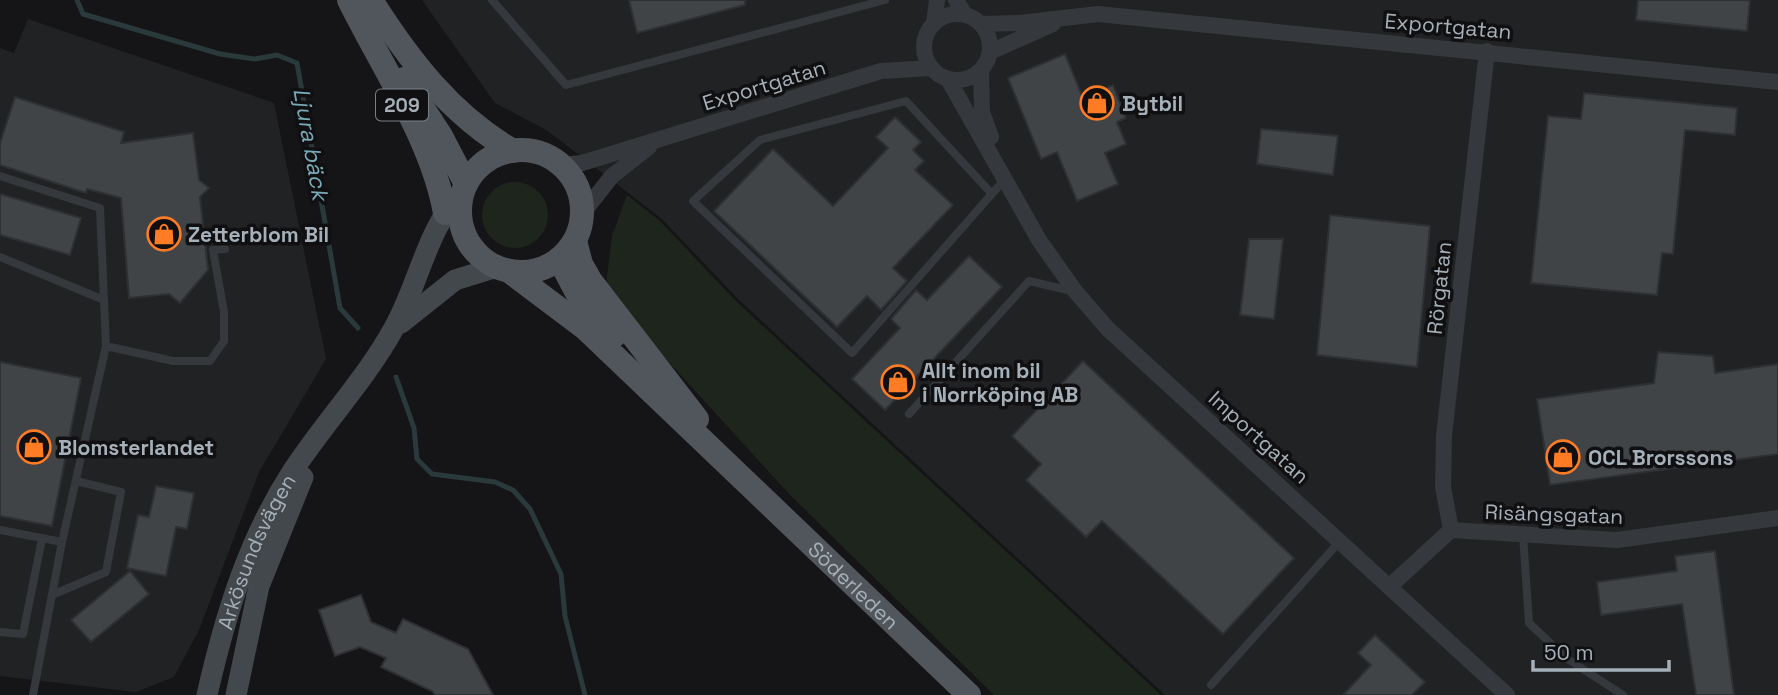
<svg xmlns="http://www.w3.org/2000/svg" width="1778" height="695" viewBox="0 0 1778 695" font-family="'Space Grotesk',sans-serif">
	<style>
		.built { fill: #212224 }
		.green { fill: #1d251c }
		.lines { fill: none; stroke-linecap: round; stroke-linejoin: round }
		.stream { stroke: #2a393c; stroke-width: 5 }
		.building { fill: #414447; stroke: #2f3033; stroke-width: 2 }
		.lane { stroke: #35383c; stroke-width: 8 }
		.street { stroke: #35383c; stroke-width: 16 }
		.secondary { stroke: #43484d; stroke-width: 21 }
		.primary { stroke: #51565c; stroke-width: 24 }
		.labels { text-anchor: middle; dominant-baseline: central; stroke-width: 7; stroke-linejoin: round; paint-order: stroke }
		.shield { fill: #101012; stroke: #788086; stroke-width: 2 }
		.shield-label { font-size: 19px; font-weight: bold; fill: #a5b0b8 }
		.street-label { font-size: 21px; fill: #a5b0b8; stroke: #101012 }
		.poi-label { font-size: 21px; font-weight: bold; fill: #a5b0b8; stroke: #101012; text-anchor: start }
		.water-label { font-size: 23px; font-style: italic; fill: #79aab7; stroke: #101012 }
	</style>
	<rect width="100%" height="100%" fill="#151517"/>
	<path class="built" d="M422 0H1778V695H1165L738 299 662 219 548 131 495 103Z
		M28 19 274 103 326 359 259 472 199 630 174 677 136 692 0 676V48L14 53Z"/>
	<path class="green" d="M482 215a33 33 0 1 1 66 0a33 33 0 1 1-66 0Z
		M627 195 660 221 735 300 1161 695H994L790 495 605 292 612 236Z"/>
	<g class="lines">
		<path class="stream" d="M77 0 83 14 220 54 255 59 277 55 297 63 340 308 358 328
			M396 377 414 428 417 459 432 474 495 482 513 490 530 509 561 574 565 616 585 695"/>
	</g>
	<path class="building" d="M629 0H745V5L637 33Z
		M1638 0H1750L1747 31 1636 20Z
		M1065 54 1083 98 1113 85 1126 118 1117 122 1126 144 1105 153 1118 184 1077 201 1057 152 1041 159 1008 78Z
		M1584 93 1737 108 1735 135 1685 130 1673 254 1662 253 1657 295 1531 283 1548 116 1581 119Z
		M15 97 124 132 121 143 193 133 199 180 209 188 200 197 208 270 180 303 169 294 129 298 121 198 87 189 86 193 0 165V143Z
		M895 117 921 142 913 150 924 161 915 170 953 205 893 268 907 281 881 310 867 296 837 327 714 211 773 149 833 206 888 148 876 137Z
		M1261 129 1338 136 1333 175 1257 164Z
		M0 194 81 218 70 255 0 235Z
		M1330 215 1430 226 1417 367 1317 355Z
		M1249 239H1283L1274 319 1240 315Z
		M969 256 1002 287 885 410 852 379 900 328 891 319 916 290 927 300Z
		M1658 352 1713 356 1715 373 1778 364V454L1550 485 1537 399 1654 383Z
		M1083 361 1294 558 1223 634 1102 521 1086 537 1026 480 1041 464 1012 436Z
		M0 362 81 378 52 526 0 516Z
		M156 486 194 493 187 529 176 527 166 576 127 568 138 515 149 517Z
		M1715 551 1734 695H1696L1682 604 1601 615 1597 582 1677 571 1675 556Z
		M130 571 149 594 91 642 71 620Z
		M361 595 371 622 396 633 403 619 468 649 493 695H435L432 691 381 667 386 658 360 647 335 656 319 610Z
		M1375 635 1425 682 1412 695H1343L1371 665 1358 653Z"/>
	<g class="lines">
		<path class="lane" d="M492 0 566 85 885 0
			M0 176 100 208 106 346
			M992 194 906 101 760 140 693 201 852 353 1005 179
			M0 257 104 300
			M909 414 1029 281 1072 291
			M0 530 62 542
			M1523 535 1529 623 1566 658 1623 695
			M52 595 106 572 121 492 76 481
			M0 632 23 634 42 539
			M1211 685 1341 540
			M33 695 62 542 106 346 173 361H210L224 341V312L213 250 225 249"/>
		<path class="street" d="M956 0 965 15
			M924 47a33 33 0 1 1 66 0a33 33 0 1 1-66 0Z
			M934 24 937 0
			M981 24 1020 23 1098 14 1778 82
			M990 52 1053 24
			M981 70 982 112 991 137
			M948 79 1039 240 1075 291 1108 329 1507 695
			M561 165 582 163 881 71 932 68
			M582 214 612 176 649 147
			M1451 530 1443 487 1444 436 1487 51
			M1390 586 1451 530 1617 540 1778 518"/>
		<g class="secondary">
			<path d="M401 323 455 280 497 267"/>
			<path id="s1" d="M207 695C225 616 248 540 292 472 324 423 366 379 394 328 419 284 427 227 463 191"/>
			<path d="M236 695 259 586 303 477"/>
		</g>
		<g class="primary">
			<path d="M349 0C382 67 432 140 445 213"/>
			<path d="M371 0C409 60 451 115 513 151"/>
			<path d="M404 79 441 136 466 184"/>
			<circle cx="521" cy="211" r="61"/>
			<path d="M575 241 581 264 590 280 697 419"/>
			<path d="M559 259 577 293 615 335"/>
			<path id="s2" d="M509 271 586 329 969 695"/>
		</g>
	</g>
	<defs>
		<symbol id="shop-ring" viewBox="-11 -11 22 22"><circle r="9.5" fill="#101012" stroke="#ff7c25" stroke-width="1.5"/><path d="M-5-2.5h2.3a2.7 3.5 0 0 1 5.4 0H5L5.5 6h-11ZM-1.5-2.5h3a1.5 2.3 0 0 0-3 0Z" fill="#ff7c25"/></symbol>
	</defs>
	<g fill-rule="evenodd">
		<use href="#shop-ring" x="1078" y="84" width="38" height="38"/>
		<use href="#shop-ring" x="145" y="215" width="38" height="38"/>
		<use href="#shop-ring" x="879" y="363" width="38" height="38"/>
		<use href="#shop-ring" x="15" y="428" width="38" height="38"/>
		<use href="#shop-ring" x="1544" y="438" width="38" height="38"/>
	</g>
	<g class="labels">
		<rect class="shield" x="376" y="89.5" width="52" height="31" rx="5"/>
		<g class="shield-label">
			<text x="402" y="105">209</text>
		</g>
		<g class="street-label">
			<text transform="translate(1448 26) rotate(5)">Exportgatan</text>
			<text transform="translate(764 85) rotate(-17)">Exportgatan</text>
			<text transform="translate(1439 288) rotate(-84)">Rörgatan</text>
			<text transform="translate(1259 437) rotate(42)">Importgatan</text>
			<text transform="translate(1554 514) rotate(2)">Risängsgatan</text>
			<text stroke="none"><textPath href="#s1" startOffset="152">Arkösundsvägen</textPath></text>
			<text stroke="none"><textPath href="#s2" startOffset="467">Söderleden</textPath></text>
		</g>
		<g class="poi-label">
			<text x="1122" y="103">Bytbil</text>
			<text x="188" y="234">Zetterblom Bil</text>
			<text x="922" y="370">Allt inom bil<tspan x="922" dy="24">i Norrköping AB</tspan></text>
			<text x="58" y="447">Blomsterlandet</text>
			<text x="1588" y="457">OCL Brorssons</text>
		</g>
		<g class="water-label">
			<text transform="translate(311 144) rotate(80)">Ljura bäck</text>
		</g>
	</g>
	<path d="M1533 660v10h136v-10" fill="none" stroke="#a5b0b8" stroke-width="3.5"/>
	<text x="1544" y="660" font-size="21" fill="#a5b0b8" stroke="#101012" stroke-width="5" paint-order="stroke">50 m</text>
</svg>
